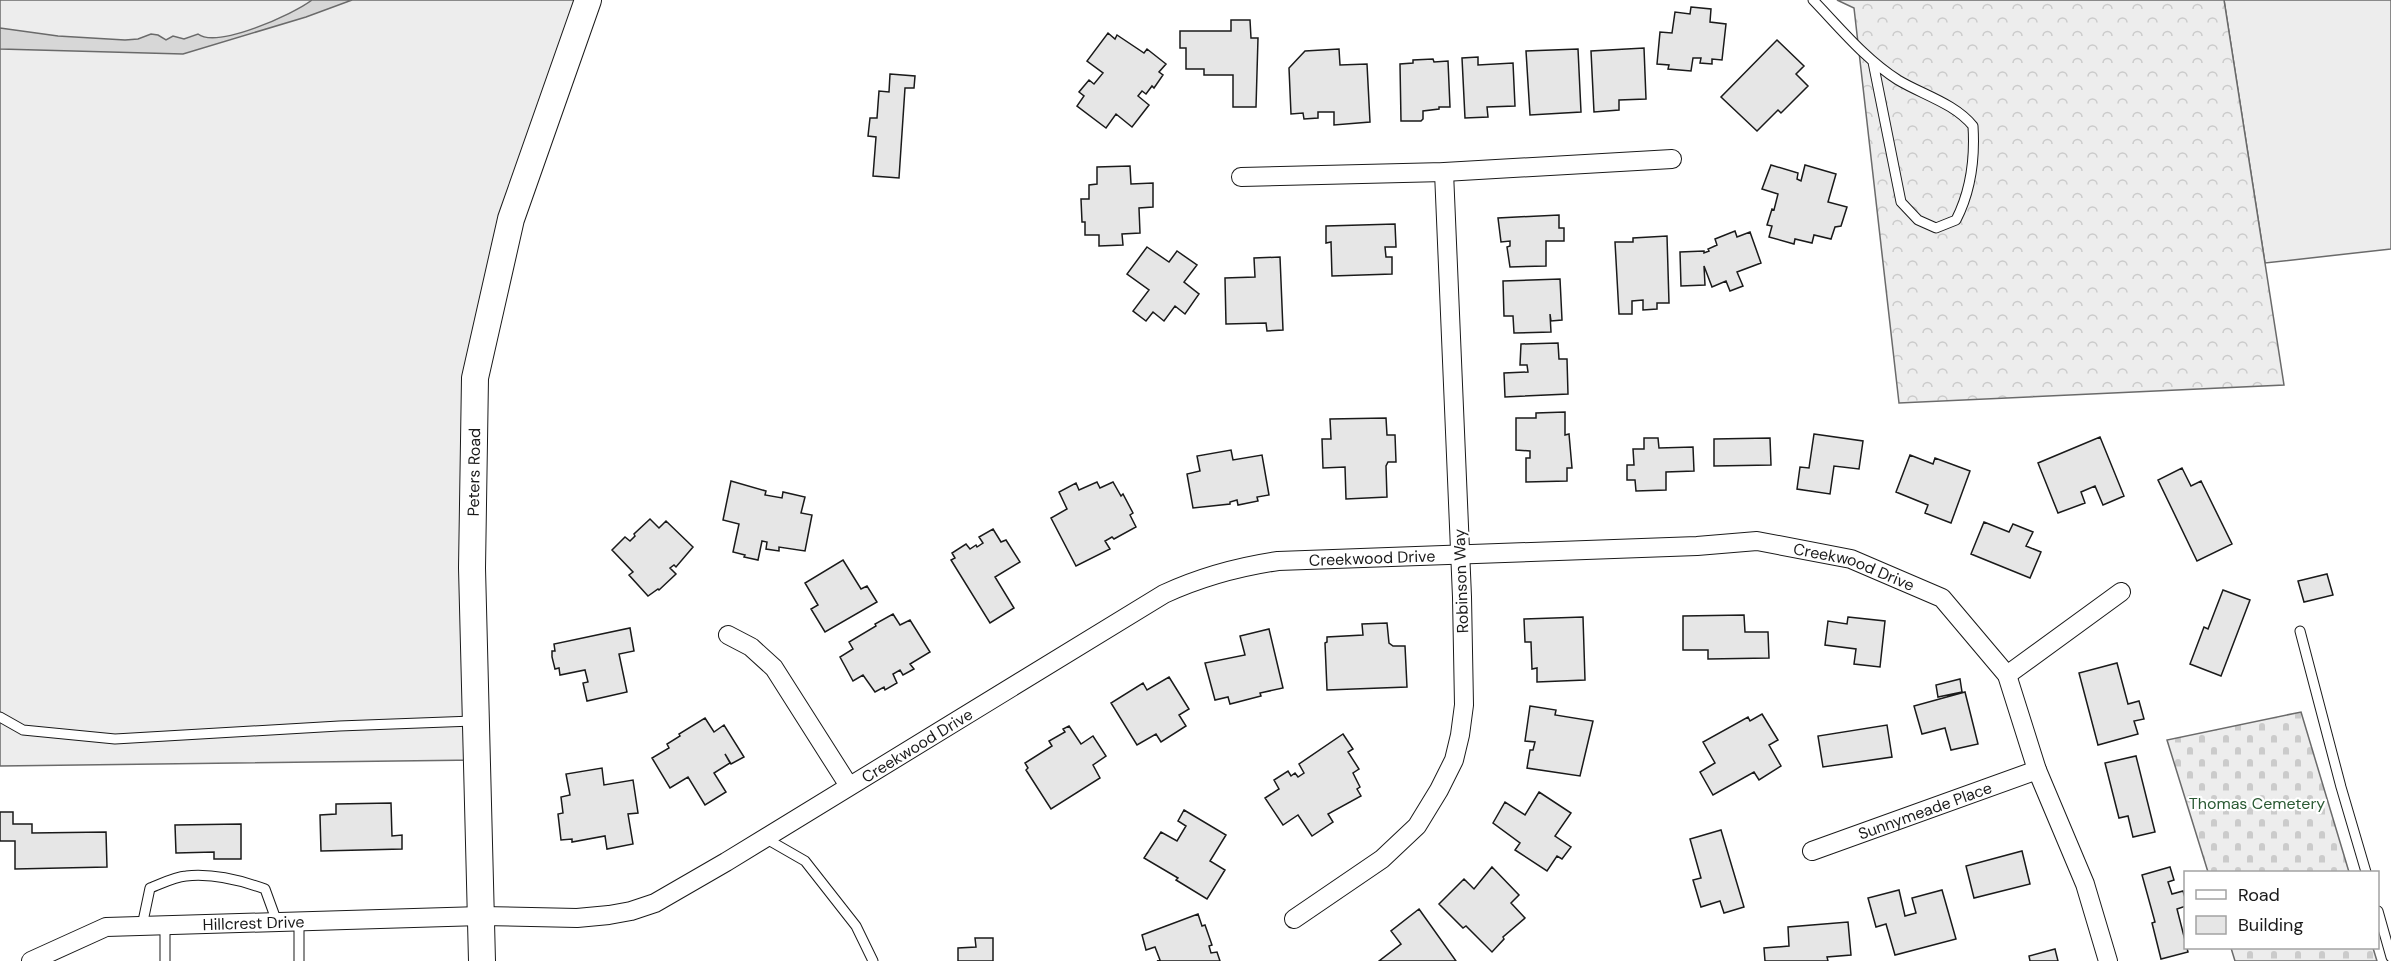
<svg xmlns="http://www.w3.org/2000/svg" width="2391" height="961" viewBox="0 0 2391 961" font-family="'DM Sans',sans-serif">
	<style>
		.built { fill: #ededed; stroke: #6a6a6a; stroke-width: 1.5 }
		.forest { fill: url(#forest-crowns); stroke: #6a6a6a; stroke-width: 1.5 }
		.cemetery { fill: url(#cemetery-stones); stroke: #6a6a6a; stroke-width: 1.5 }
		.water { fill: #d7d7d7; stroke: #6a6a6a; stroke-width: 1.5 }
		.building { fill: #e6e6e6; stroke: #1a1a1a; stroke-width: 1.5 }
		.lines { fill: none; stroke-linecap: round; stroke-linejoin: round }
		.lane-casing { stroke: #1a1a1a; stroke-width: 11 }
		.street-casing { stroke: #1a1a1a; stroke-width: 20 }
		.secondary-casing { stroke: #1a1a1a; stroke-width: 28 }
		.lane { stroke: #fff; stroke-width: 9 }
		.street { stroke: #fff; stroke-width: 18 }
		.secondary { stroke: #fff; stroke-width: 26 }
		.labels { text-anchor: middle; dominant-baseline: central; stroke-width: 4.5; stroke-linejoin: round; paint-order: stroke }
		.street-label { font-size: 16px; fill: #1a1a1a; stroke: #fff }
		.park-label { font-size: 16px; fill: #2b5a34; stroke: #fff }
	</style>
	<defs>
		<pattern id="forest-crowns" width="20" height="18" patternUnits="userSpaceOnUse" patternTransform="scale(1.5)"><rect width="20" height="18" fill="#ededed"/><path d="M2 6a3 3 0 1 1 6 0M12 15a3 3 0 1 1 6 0" fill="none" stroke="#cbcbcb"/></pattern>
		<pattern id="cemetery-stones" width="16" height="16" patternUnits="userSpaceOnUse" patternTransform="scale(1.5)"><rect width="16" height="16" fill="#ededed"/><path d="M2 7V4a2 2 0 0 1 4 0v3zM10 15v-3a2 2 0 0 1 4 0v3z" fill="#cbcbcb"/></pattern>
	</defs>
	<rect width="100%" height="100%" fill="#fff"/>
	<path class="built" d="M0 0H588L475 378 477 760 0 766Z
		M2224 0H2391V249L2265 263Z"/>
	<path class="forest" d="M1837 0H2224L2284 385 1899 403 1854 8Z"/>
	<path class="cemetery" d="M2301 712 2349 872H2208L2167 740Z
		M2231 948H2373L2377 961H2235Z"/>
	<path class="water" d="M312 0H352L306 17 183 54 0 49V28L58 36 125 40 138 39 151 34 158 35 166 40 173 36 184 39 198 34C217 49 294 14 312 0Z"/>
	<path class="building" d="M1691 7 1711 9 1710 22 1726 24 1722 60 1712 59V64L1700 63 1701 58H1693L1691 71 1668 69 1669 65 1657 64 1660 32 1672 33 1675 12 1690 14Z
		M1231 20H1250L1251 38H1258L1256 107H1233V75H1204V69H1186V48H1180V31H1231Z
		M1108 33 1115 39 1117 35 1144 53 1147 49 1166 64 1159 72 1163 75 1154 88 1152 86 1146 94 1142 91 1138 96 1149 105 1132 127 1116 114 1106 128 1077 106 1084 96 1079 92 1089 80 1094 84 1103 73 1087 61Z
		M1777 40 1804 66 1796 74 1808 86 1781 113 1778 110 1757 131 1721 97Z
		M1644 48 1646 99 1619 100V110L1594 112 1591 51Z
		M1339 49 1340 65 1367 64 1370 122 1334 125V112H1318V118L1304 119 1303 113 1291 114 1289 68 1305 51Z
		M1578 49 1581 112 1530 115 1526 51Z
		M1478 57V65L1513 63 1515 106 1487 107 1488 117 1465 118 1462 58Z
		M1433 59 1434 62 1448 61 1450 107H1439V109L1423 111V119L1421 121H1401L1400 64 1413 63V60Z
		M890 74 915 76 914 88H905L899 178 873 176 876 137 868 136 870 118H877L879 91 889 92Z
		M1771 165 1798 173 1797 179 1801 181 1805 165 1836 174 1828 202 1847 207 1841 226 1835 227 1831 239 1814 235 1812 243 1795 239 1794 244 1769 237 1772 226 1767 225 1772 209 1774 210 1778 194 1762 189Z
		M1130 166 1131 184 1153 183V207L1139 208 1140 233 1122 234 1123 245 1099 246V235H1085V222H1082L1081 199H1089V185L1097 184V167Z
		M1559 215V228H1564V241H1546V266L1510 267 1507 247 1510 246V241L1501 242 1498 218Z
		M1395 224 1396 247H1385L1386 257H1392V274L1332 276 1331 242 1326 243V226Z
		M1735 231 1737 237 1750 232 1761 263 1737 272 1743 286 1730 291 1726 281 1712 287 1704 266 1705 285 1681 286 1680 252 1704 251V253L1709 251 1708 249 1717 245 1715 239Z
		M1667 236 1669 303H1657V309L1643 310V300L1632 301V314H1619L1615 242H1633V238Z
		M1147 247 1169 262 1177 251 1197 265 1184 282 1199 294 1185 314 1175 306 1164 321 1153 312 1146 321 1133 311 1149 290 1127 274Z
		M1280 257 1283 330 1267 331 1266 323 1226 324 1225 278 1255 277 1254 258Z
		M1560 279 1562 320 1551 321 1550 314 1551 332 1514 333 1513 316H1504L1503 281Z
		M1558 343 1559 359H1567L1568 394 1505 397 1504 373 1528 372 1527 365H1520L1521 344Z
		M1565 412V435L1569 434 1572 468H1567V481L1526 482V458H1530V451L1516 450V418H1536V413Z
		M1386 418 1387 435H1395L1396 462H1388L1386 466 1387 497 1346 499 1345 467 1323 468 1322 439H1331L1330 419Z
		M1814 434 1863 441 1859 469 1834 466 1830 494 1797 489 1800 467 1809 468Z
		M2100 437 2124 496 2103 505 2095 486 2081 492 2085 503 2058 513 2038 463Z
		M1644 438H1658L1659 448 1693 447 1694 471 1666 472V490L1636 491 1635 480H1627V465H1634L1633 449H1644Z
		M1770 438 1771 465 1714 466V439Z
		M1231 450 1233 460 1262 455 1269 495 1257 497 1258 501 1238 505 1237 500 1230 502V504L1193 508 1187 474 1200 471 1197 456Z
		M1910 455 1933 464 1935 458 1970 471 1951 523 1925 513 1928 505 1896 492Z
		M2182 468 2191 486 2201 481 2232 544 2197 561 2158 480Z
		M731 481 766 491 765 495 782 498 783 492 805 497 801 513 812 515 805 551 779 547V551L766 549 767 542 762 541 758 560 744 557 745 555 733 552 739 524 723 520Z
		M1097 482 1100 488 1113 482 1121 496 1123 494 1133 513 1130 515 1136 527 1114 539 1112 537 1105 541 1110 549 1076 566 1051 518 1067 509 1059 492 1076 483 1079 490Z
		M650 519 659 528 666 521 693 547 676 567 674 565 670 568 676 574 659 590 658 589 648 596 629 575 633 572 612 550 625 537 630 541 635 536 634 534Z
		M1984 522 2009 532 2013 524 2033 532 2026 546 2041 552 2030 578 1971 554Z
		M993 529 1001 542 1006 540 1020 562 995 577 1014 608 990 623 951 560 955 558 952 553 966 544 970 549 976 545 977 547 983 543 979 537Z
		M843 560 861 589 867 586 877 602 825 632 811 609 818 605 805 583Z
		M2327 574 2333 595 2304 602 2298 581Z
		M2223 590 2250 600 2221 676 2190 664 2204 627 2208 629Z
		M893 614 900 625 910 620 930 652 910 664 914 669 903 675 900 670 893 674 897 683 885 690 884 687 875 692 863 675 853 681 840 657 853 649 849 642 876 626 875 624Z
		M1744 615 1745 632H1768L1769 658 1708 659V650H1683V616Z
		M1583 617 1585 680 1537 682V668L1532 669 1531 642H1525L1524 619Z
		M1848 617 1885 621 1880 667 1854 664 1856 649 1825 645 1828 621 1847 624Z
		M1387 623 1389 643 1393 646H1405L1407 687 1327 690 1325 643 1327 642V637L1363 635 1362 624Z
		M630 628 634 651 619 654 627 692 587 701 583 683 588 682 585 670 560 675 559 668 555 669 552 657V651H555L554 644Z
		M1269 629 1283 688 1260 693 1261 696 1230 704 1228 697 1215 700 1205 663 1245 655 1240 636Z
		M2117 663 2128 704 2139 701 2144 719 2134 721 2138 734 2098 745 2079 673Z
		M1169 677 1189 709 1179 715 1186 726 1161 742 1156 734 1137 745 1111 703 1143 683 1147 690Z
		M1960 679 1962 692 1938 697 1936 685Z
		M1965 692 1978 744 1951 750 1945 728 1922 734 1914 706Z
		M1530 706 1556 710 1555 715 1593 721 1580 776 1527 768 1530 750H1533L1535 742 1525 741Z
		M1762 714 1778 740 1769 745 1781 766 1759 780 1754 772 1713 795 1700 772 1715 763 1703 742 1748 717 1750 721Z
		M705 718 714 732 724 725 744 757 731 764 725 754 730 763 714 773 726 792 705 805 688 777 670 788 652 758 669 748 667 744 680 736 679 734Z
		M1887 725 1892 757 1823 767 1818 736Z
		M1069 726 1081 744 1093 736 1106 756 1093 765 1100 778 1051 809 1026 770 1028 768 1025 763 1052 746 1049 741 1065 732 1063 729Z
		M1343 734 1353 749 1348 752 1359 769 1353 773 1360 787 1357 789 1361 796 1328 814 1333 822 1312 836 1298 815 1283 825 1265 798 1279 789 1274 780 1288 771 1291 776 1295 773 1298 777 1304 773 1299 764Z
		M2136 756 2155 832 2133 837 2128 816 2119 818 2105 763Z
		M602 768 604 785 633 780 638 813 628 814 633 844 607 849 605 836 572 842V839L561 840 558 814 563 813 561 797 570 795 566 774Z
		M1539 792 1571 813 1555 836 1571 847 1562 859 1557 856 1547 871 1515 850 1520 843 1493 823 1505 802 1525 815Z
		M391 803 392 836 402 835V849L321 851 320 815 336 814V804Z
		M1184 810 1226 835 1210 861 1225 870 1207 899 1176 880 1178 878 1144 858 1161 832 1177 841 1186 826 1178 821Z
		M0 812H13V824H32V833L106 832 107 867 15 869V841H0Z
		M241 824V859H214V852L176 853 175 825Z
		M1721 830 1744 907 1724 913 1720 901 1701 907 1693 880 1701 878 1690 839Z
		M2022 851 2030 884 1974 898 1966 866Z
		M1492 867 1519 895 1511 903 1525 918 1503 937 1504 939 1492 952 1466 926 1463 928 1439 904 1464 879 1474 889Z
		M2170 867 2174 880 2168 882 2172 894 2183 891 2186 901V906L2177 909 2188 952 2161 959 2152 923 2155 922 2142 875Z
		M1899 890 1905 916 1916 913 1912 898 1942 890 1956 939 1895 955 1886 924 1876 927 1868 898Z
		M1419 909 1456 961H1379L1401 944 1391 931Z
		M1198 914 1202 926 1205 925 1212 945 1209 946 1211 953 1217 952 1220 961H1157L1160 960 1155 947 1146 950 1142 935Z
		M1848 922 1851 955 1827 957 1828 961H1765L1764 948 1789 946 1788 927Z
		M975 938H993V961H958V948L976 947Z
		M2055 949 2058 961H2030L2029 956Z"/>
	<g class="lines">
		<defs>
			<path id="lane" d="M1813 0C1840 28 1865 59 1898 80 1923 95 1954 103 1973 126 1975 158 1971 191 1956 220L1936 228 1918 220 1901 202 1873 62
				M2300 631 2341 787 2366 872
				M0 717 23 730 115 739 339 726 473 721
				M765 838 805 861 856 926 873 961
				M2378 911 2391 957
				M142 926 150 888C161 884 174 877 186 876 213 873 240 880 265 889L277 922
				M165 926V961
				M299 961V922"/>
			<g id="street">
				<path d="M1241 177 1444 172 1672 159"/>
				<path d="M728 635 751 647 774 668 849 786"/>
				<path d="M2007 675 2121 592"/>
				<path id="s1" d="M1812 851 2037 770"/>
				<path d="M1294 919 1382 859 1417 826 1439 790 1454 760 1460 735 1464 705 1462 597 1444 172"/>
				<path id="s2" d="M31 961 106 927 481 916 577 918 609 915 631 911 655 903 726 862 1164 594C1201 577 1237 567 1278 561L1697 546 1757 541 1851 559 1942 598 2007 675 2037 770 2085 884 2108 961"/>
			</g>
			<g id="secondary">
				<path id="s3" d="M482 961 472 568 475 378 511 219 588 0"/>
			</g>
		</defs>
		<use href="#lane" class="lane-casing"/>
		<use href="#street" class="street-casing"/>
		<use href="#secondary" class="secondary-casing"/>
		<use href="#lane" class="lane"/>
		<use href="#street" class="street"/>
		<use href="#secondary" class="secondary"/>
	</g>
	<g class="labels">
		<g class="street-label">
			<text stroke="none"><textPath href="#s3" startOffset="489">Peters Road</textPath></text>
			<text stroke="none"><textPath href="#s2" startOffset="1442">Creekwood Drive</textPath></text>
			<text stroke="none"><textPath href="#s2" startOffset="1928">Creekwood Drive</textPath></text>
			<text transform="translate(1461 581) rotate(-92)">Robinson Way</text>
			<text stroke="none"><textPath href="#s2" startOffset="939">Creekwood Drive</textPath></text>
			<text stroke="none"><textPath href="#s1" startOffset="120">Sunnymeade Place</textPath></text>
			<text stroke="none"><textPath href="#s2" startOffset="230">Hillcrest Drive</textPath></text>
		</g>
		<g class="park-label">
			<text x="2257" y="803">Thomas Cemetery</text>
		</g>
	</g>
	<rect x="2184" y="871" width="195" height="78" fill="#ffffff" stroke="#a3a3a3" stroke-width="1.5"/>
	<rect x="2196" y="890" width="30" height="9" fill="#ffffff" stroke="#a3a3a3" stroke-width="1.5"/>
	<text x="2238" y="901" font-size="18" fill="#1a1a1a">Road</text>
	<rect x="2196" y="916" width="30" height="18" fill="#e6e6e6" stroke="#a3a3a3" stroke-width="1.5"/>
	<text x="2238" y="931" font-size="18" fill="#1a1a1a">Building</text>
</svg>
